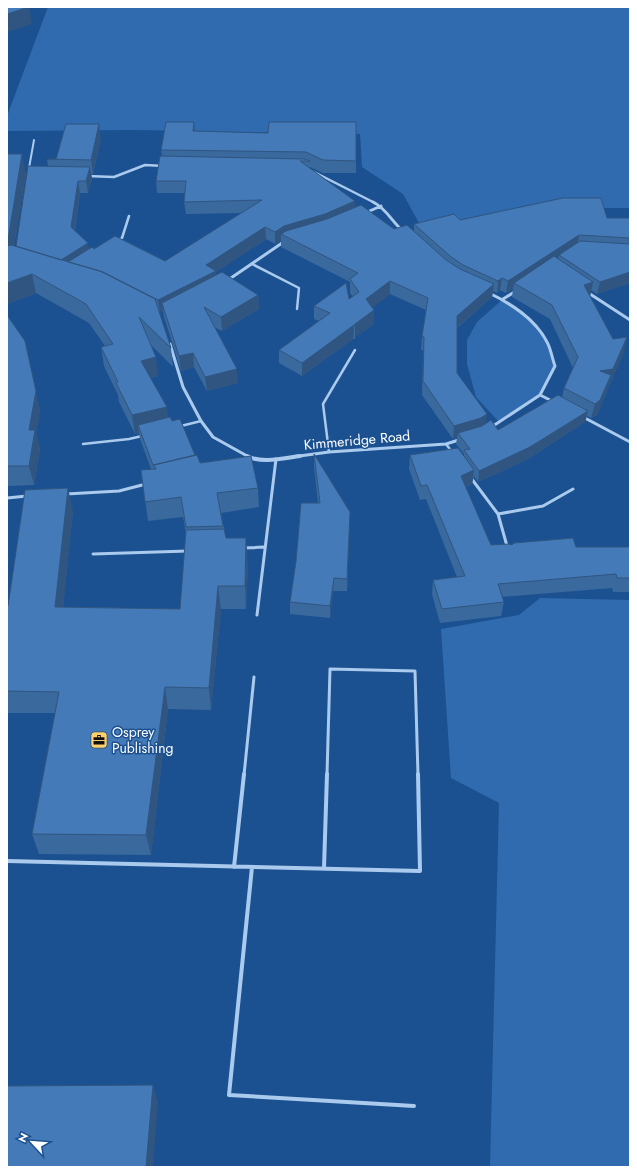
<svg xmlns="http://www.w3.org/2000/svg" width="637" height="1174" viewBox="0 0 637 1174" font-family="Jost,sans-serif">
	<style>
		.green { fill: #2f6bae }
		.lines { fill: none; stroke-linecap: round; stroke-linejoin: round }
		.service-far3 { stroke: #aacaee; stroke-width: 2 }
		.service-far2 { stroke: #aacaee; stroke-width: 2.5 }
		.service-far1 { stroke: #aacaee; stroke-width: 3 }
		.service { stroke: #aacaee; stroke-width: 4 }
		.minor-far2 { stroke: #aacaee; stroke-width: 2.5 }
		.minor-far1 { stroke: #aacaee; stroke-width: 3 }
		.minor { stroke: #aacaee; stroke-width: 4 }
		.wall { fill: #3a699d; fill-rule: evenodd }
		.shaded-wall { fill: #305580 }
		.building { fill: #447ab7; stroke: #305580 }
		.labels { text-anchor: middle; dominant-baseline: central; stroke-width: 3; stroke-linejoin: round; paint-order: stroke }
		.street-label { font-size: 14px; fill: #fff; stroke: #1b5190 }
		.poi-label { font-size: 14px; fill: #fff; stroke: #1b5190; text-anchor: start }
	</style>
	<rect width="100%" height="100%" fill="#1b5190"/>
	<path class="green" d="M48 7H630V208H584L424 232 403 194 362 167 360 134 134 130 7 131V116Z
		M503 299 526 315 547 342 555 366 540 395 499 422 476 397 467 364V340L477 322Z
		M540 598 630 600V1167H490L499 803 451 778 441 629 519 615Z"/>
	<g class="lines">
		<path class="service-far3" d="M29 168 34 140"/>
		<path class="service-far2" d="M118 240 122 238 129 216
			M252 264 299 288 297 309
			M181 426 201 421
			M83 444 129 439 142 436
			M446 444 452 452
			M329 452 323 404 355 350"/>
		<path class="service-far1" d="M471 478 498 514 507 546
			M66 494 119 491 146 484
			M7 498 27 496
			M498 514 543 506 573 489
			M244 548 264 547
			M93 554 188 551
			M257 615 276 459
			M244 775 254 677
			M327 775 330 669 415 671 418 775"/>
		<path class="service" d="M7 861 420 871 418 774
			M234 867 244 774
			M252 867 229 1095 414 1106
			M324 868 327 774"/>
		<path class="minor-far2" d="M312 171 375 203
			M87 176 114 177 145 165 164 166"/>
		<path class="minor-far1" d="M373 202C386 208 392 222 403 231
			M365 213 381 206
			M228 280 285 241
			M487 292C510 303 535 318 547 342 551 349 552 358 555 366L540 395 490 428
			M587 292 630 320
			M503 299 516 291
			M170 344 183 387 201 421 213 437 249 457
			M540 395 554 402
			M583 417 630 442
			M292 457 329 452 446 444 462 439"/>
		<path class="minor" d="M247 456C262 464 284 458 300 456"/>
	</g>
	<path class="wall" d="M195 131 356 161V173H323L310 167V169L355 207 394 229 414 231V224L460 220 630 218V283L597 294 591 290 590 296 613 339 624 352 610 384H609L608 389 597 415 591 418 587 416 585 422 528 459 478 482 474 476 472 484 465 488 491 545H512L576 547H630V592H613L612 588 502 597 504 602 501 616 440 623 432 594 433 580 457 577 426 499 420 500 409 469 410 455 464 456V454L456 444 457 438 453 439 422 395 423 350H421L422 336 426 310 390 294 372 307 374 310V324L355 337V339H353L302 376 279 363V350L319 321 314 319V306L349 299 353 297 350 293V282L281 247V240L275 244 266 239 216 272V275L258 295 259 309 222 331 214 327 238 383 207 391 194 367 181 371 164 317 163 311 159 312 171 348 173 367 151 345 158 376 151 378 168 417 172 421 200 463 258 488 259 507 221 513 226 538 248 561 246 609H221L211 710 168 709 151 855 39 854 32 834 55 713H7V606H8L73 511 63 607 180 609 186 534 183 517 148 521 141 470 151 469 140 439 139 433 135 434 119 402 118 395 104 366 101 347 105 346 89 323 36 293 7 304V154L26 173 14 246 16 247 48 166 47 159H56L101 138 93 174H91L92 179 88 193H80L75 230 89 249H94L165 261 242 213 186 214 184 202 185 193H157L156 181 162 156 161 150ZM513 289 512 297 550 319 573 368 564 388 562 398 498 430 486 423 457 373V328L492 297 493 291 497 293 500 290 506 293Z
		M7 315 40 410 36 433 40 449 34 485 7 486Z
		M314 454 350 512 347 591H333L330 618 290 614V602L318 503 314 467Z"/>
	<path class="shaded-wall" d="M29 7 32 24 7 32V14Z
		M194 122 195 134 193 131Z
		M99 124 101 138 93 174 91 160Z
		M22 154 26 173 12 259 7 260V240Z
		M90 167 92 179 88 193 86 181Z
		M78 181 80 193 73 239 71 227Z
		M355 201V214L281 234V240L275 244V232L284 226Z
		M265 227 266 239 216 272 217 283 162 303 163 311 160 313 158 300 206 265Z
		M579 235 577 247 559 255 558 259 514 283 513 289 506 293 508 281Z
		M88 243 90 255 76 264 61 260Z
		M630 272V283L597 294 600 282Z
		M32 274 36 293 7 304V283Z
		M502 278 500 290 497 293 498 281Z
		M390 281V294L366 313V299Z
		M593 282 590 297 584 285Z
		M494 284 492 297 455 329 457 316Z
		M258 295 259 309 222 331 221 317Z
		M374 310V324L355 337V324Z
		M354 325 353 339 302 376V363Z
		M627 337 624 352 610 384H609L608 389 597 415 591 418 595 404 600 371Z
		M25 341 40 410 36 433 40 449 34 485 29 466V430Z
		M193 353 194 367 181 371 179 356Z
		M156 357 158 376 144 380 141 361Z
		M237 369 238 383 207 391 205 377Z
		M167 407 169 426 138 425 139 433 135 434 132 415Z
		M588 411 585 422 528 459 478 482 479 471Z
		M487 414 485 427 458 433 457 438 453 439 454 426Z
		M474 470 472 484 459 491 461 476Z
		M68 488 73 511 61 629 55 607Z
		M246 538 248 561 246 609 245 586Z
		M334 578 333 591 330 618V606Z
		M218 586 221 609 211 710 209 688Z
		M165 687 168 709 151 855 146 835Z
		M153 1085 158 1102 153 1167H146Z"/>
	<path class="building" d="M7 7H29L7 14Z
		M166 122H194L193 131 268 133 269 122H356V161L323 160 306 152 161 150Z
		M66 124H99L91 160 47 159H56Z
		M7 154H22L8 240H7Z
		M160 156 305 159 310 161H300L355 201 325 214 284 226 275 232 265 227 206 265 216 271 158 300 103 272 68 262 92 247 94 249 115 236 165 261 262 200 184 202 186 181H156Z
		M28 166 90 167 86 181H78L71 227 88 243 61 260 16 246Z
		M563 198H601L607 218H630V238L579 235 508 281 502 278 498 281 463 265 450 256 414 224 454 214 460 220Z
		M361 205 394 229 407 225 446 260 460 269 494 284 457 316V373L487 414 481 418 454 426 423 381 424 337 422 336 428 298 390 281 366 299 374 310 355 324V326L354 325 302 363 279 350 330 313 314 306 346 283 349 299 359 292 350 279 358 273 281 234 286 231 327 219Z
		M580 241 630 244V272L600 282 559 255Z
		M11 245 100 271 155 299 171 348 139 317 156 357 141 361 167 407 132 415 116 383 118 382 101 347 113 344 86 304 32 274 7 283V246Z
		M554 256 593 282 584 285 613 339 627 337 613 369 600 371 611 375 600 400 595 404 564 388 578 357 552 305 514 283Z
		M222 272 258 295 221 317 204 307 237 369 205 377 193 353 179 356 162 303Z
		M7 315 25 341 36 391 29 430H35L29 466H7Z
		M558 395 588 411 530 447 479 471 464 450 470 449 458 433 482 426 491 420 498 430Z
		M170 417 172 421 180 419 195 455 153 465 138 425Z
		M458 448 474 470 461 476 491 545 509 544 512 545 514 543 573 538 576 547H630V578H617L616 574 498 584 504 602 442 609 433 580 465 576 427 485 421 486 410 455Z
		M314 454 350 512 347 579 334 578 330 606 290 602 296 561 301 503H320Z
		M197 455 200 463 251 456 258 488 217 493 223 526 186 527 181 497 145 502 141 470 156 469 154 465Z
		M68 488 55 607 180 609 186 530 224 529 226 538H246L245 586H218L209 688 165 687 146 835 32 834 59 692 7 691V606H8L25 490Z
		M153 1085 146 1167H7V1086Z"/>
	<defs>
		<symbol id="office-square" viewBox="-11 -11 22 22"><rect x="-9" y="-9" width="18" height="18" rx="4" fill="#ffd067" stroke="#1b5190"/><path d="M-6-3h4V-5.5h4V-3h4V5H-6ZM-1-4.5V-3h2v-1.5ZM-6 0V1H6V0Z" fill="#111"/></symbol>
	</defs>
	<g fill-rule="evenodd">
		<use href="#office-square" x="89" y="730" width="20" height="20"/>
	</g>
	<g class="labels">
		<g class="street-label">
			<text transform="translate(357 440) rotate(-5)">Kimmeridge Road</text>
		</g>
		<g class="poi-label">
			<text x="112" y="732">Osprey<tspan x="112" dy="16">Publishing</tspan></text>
		</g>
	</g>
	<rect width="637" height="1174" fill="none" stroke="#ffffff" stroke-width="16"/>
	<g transform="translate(32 1142) rotate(296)" stroke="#1b5190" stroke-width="3" paint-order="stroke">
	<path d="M0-3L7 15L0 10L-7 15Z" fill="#ffffff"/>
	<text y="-6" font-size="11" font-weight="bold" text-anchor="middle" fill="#ffffff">N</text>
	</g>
</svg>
